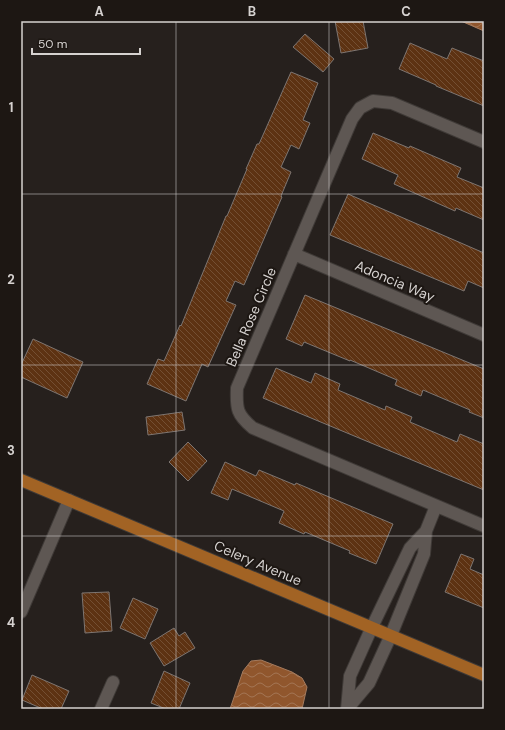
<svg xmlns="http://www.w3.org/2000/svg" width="505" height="730" viewBox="0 0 505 730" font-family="'DM Sans',sans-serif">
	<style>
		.water { fill: url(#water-waves); stroke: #a57b5e }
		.building { fill: url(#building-back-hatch); stroke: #7d7571 }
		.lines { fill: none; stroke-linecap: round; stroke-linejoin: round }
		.minor-casing { stroke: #3f3a37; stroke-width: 14 }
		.major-casing { stroke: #3f3a37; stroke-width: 14 }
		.minor { stroke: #5e5753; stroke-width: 12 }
		.major { stroke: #a26324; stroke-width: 12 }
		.grid { fill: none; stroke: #d6d2d0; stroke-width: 1; stroke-opacity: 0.55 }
		.labels { text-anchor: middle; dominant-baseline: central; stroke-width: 4; stroke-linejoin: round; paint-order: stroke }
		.street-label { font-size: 14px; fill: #d6d2d0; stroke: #1d1713 }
		.neatline { fill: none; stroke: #d6d2d0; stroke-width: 1.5 }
		.grid-label { font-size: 13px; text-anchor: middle; font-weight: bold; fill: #d6d2d0 }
	</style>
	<defs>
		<pattern id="water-waves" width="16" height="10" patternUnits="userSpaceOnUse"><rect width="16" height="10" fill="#90562d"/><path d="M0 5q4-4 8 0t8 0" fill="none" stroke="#a47554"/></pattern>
		<pattern id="building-back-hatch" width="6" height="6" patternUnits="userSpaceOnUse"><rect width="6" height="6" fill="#5d3212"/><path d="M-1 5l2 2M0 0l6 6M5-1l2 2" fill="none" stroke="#744f33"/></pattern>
	</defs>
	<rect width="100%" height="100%" fill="#26201d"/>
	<path class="water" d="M461 21H484V31Z
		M261 660 292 672 302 678 307 687 302 709H230L243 671 251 661Z"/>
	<path class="building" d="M335 21H363L368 48 341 53Z
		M305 34 334 59 323 72 293 47Z
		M410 43 447 59 452 48 484 61V106L436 86V85L399 69Z
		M291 72 318 83 303 120 310 123 299 149 291 145 281 167 291 172 281 196 282 197 244 285 235 281 226 301 236 305 208 367 202 364 186 401 147 384 158 359 164 361 180 325 181 326 226 216H227L247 169H246L257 144H259Z
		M373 133 409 148 410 146 461 168 457 177 484 188V220L456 208 455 211 394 184 398 175 362 159Z
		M348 194 484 253V288L468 281 464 291 330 235Z
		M305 295 484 369V418L469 412 470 410 423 390 421 396 395 385 397 380 350 360V361L304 342 302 346 286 339Z
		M33 339 83 362 67 398 21 377V365Z
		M276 368 311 383 315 373 340 384 338 390 385 410 386 406 412 417 410 422 457 442 460 434 484 444V490L263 398Z
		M182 412 185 430 148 435 146 417Z
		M188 442 207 461 188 481 169 462Z
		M225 462 256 476 259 470 295 485 296 483 393 524 376 564 349 553 350 551 305 532 304 534 279 523 284 511 232 489 228 500 211 493Z
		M461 554 474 559 470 569 484 575V608L445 592Z
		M109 592 112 631 85 633 82 593Z
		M133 598 158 609 145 639 120 628Z
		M174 628 179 636 185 632 195 648 164 666 150 643Z
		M164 671 190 683 179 709H166L151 703Z
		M32 675 69 691 61 709H43L22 700Z"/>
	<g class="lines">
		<defs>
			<path id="minor" d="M484 142 392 103 373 101 360 108 352 119 237 388C236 409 237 415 253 428L484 526
				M294 254 484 335
				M21 612 69 500
				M101 709 113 682
				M347 709 369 683 391 635 424 554 426 531 436 506
				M347 709 350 676 372 627 410 548 426 531"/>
			<path id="major" d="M21 480 484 675"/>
		</defs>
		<use href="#minor" class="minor-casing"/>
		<use href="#major" class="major-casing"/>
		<use href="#minor" class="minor"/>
		<use href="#major" class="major"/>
	</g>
	<path class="grid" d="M176 21V709M329 21V709M21 194H484M21 365H484M21 536H484"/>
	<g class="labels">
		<g class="street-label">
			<text transform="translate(395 281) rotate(23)">Adoncia Way</text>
			<text transform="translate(251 317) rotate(-67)">Bella Rose Circle</text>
			<text transform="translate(258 563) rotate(23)">Celery Avenue</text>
		</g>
	</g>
	<rect width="505" height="730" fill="none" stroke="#1d1713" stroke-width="44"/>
	<path d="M32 48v6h108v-6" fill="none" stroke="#d6d2d0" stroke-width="2"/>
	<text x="38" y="48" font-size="12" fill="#d6d2d0" stroke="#1d1713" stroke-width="3" paint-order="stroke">50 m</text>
	<rect x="22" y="22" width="461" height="686" class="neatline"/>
	<g class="grid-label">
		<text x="99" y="16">A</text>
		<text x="252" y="16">B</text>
		<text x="406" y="16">C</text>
		<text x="11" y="112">1</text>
		<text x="11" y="284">2</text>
		<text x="11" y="455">3</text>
		<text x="11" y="627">4</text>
	</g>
</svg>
